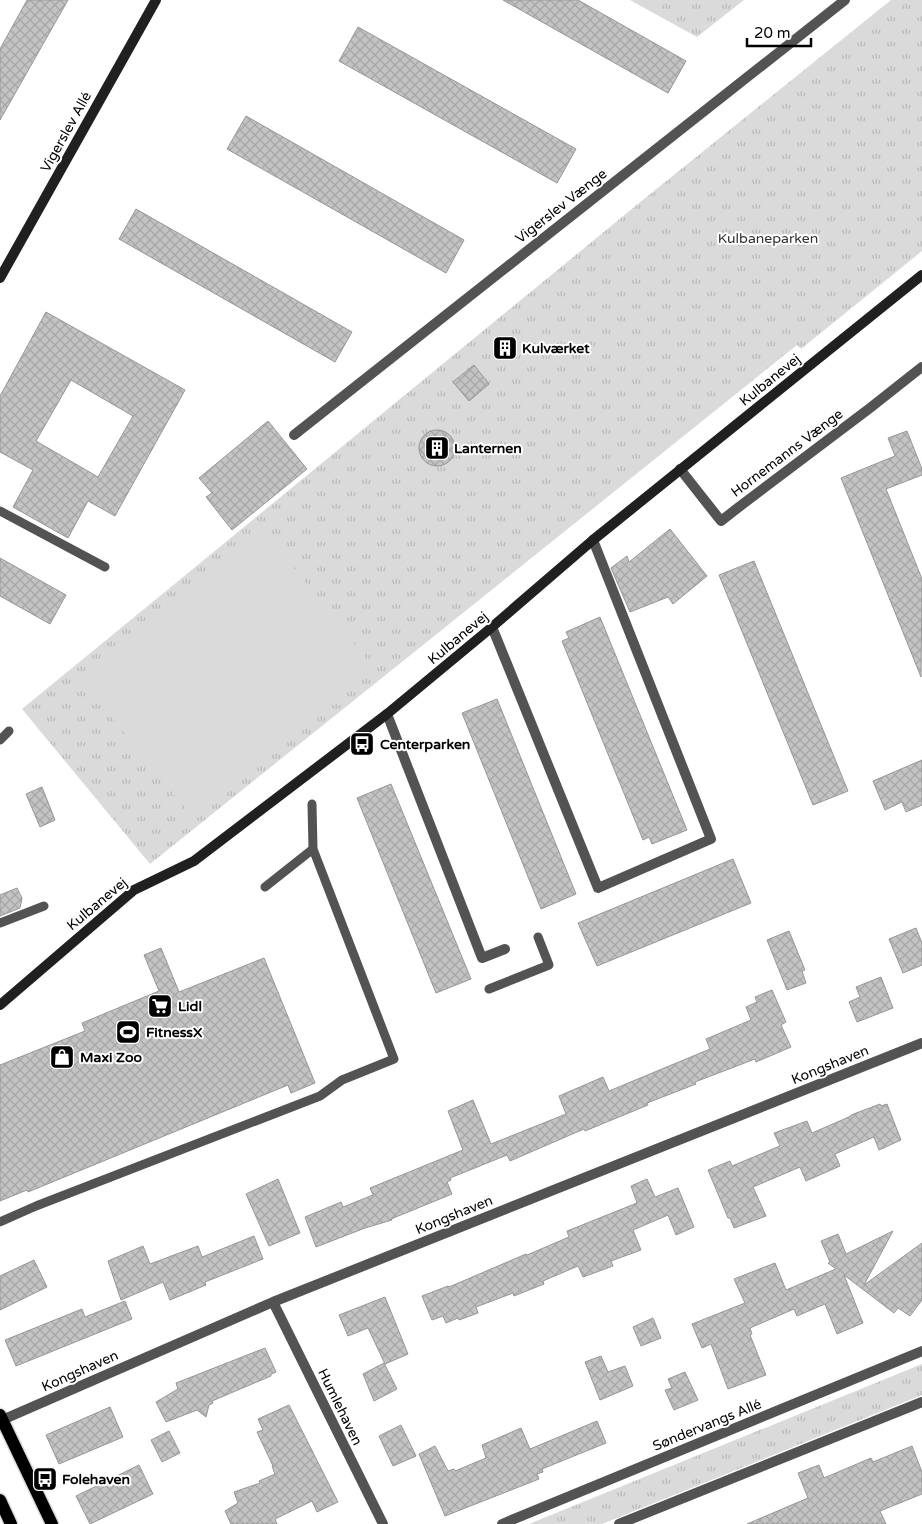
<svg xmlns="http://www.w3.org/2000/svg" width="922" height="1524" viewBox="0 0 922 1524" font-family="'Varela Round',sans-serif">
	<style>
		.grass { fill: url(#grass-tufts) }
		.pitch { fill: #dadada }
		.building { fill: url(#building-cross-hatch); stroke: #979797; fill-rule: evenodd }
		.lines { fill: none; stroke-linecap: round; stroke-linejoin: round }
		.primary-casing { stroke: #dbdbdb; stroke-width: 15 }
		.lane { stroke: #535353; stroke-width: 9 }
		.street { stroke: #535353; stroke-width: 10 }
		.secondary { stroke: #202020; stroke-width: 10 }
		.primary { stroke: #000; stroke-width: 12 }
		.labels { text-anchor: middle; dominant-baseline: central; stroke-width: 4; stroke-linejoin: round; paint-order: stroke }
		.street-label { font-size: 14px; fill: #000; stroke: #fff }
		.park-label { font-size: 14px; fill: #313131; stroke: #fff }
		.poi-label { font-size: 14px; font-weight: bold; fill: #000; stroke: #fff; text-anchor: start }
	</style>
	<defs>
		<pattern id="grass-tufts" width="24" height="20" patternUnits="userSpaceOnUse" patternTransform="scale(1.25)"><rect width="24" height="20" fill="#dadada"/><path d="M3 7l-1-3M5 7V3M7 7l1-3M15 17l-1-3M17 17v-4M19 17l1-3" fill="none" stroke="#b9b9b9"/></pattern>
		<pattern id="building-cross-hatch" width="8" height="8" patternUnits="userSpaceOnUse" patternTransform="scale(1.25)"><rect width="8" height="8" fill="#c3c3c3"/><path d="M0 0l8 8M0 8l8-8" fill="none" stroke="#a6a6a6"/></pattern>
	</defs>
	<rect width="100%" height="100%" fill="#fff"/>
	<path class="grass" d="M630 0H744L697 37Z
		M891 0H922V251L801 349 797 345 150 864 22 709 644 199Z
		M922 1364V1395L602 1524H529Z"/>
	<path class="pitch" d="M261 527 374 669 189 813 78 676Z"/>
	<path class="building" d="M27 0H68L0 120V49Z
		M503 0H578L686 61 668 93Z
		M358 27 576 149 557 183 339 61Z
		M246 116 464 240 446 273 227 149Z
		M136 209 352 332 335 362 119 239Z
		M46 312 185 390 115 516 88 501 68 538 13 507 33 470 0 452V396ZM71 380 133 416 98 477 36 441Z
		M474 365 489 384 469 401 453 382Z
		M268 421 307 469 232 530 206 497 212 493 199 478Z
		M419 448a18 18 0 1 1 36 0a18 18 0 1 1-36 0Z
		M907 431 922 469V475L886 489 922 579 921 677 841 478 895 456 888 438Z
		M670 529 707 576 673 604 668 597 630 612 611 568 627 556 629 562Z
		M0 558 66 595 50 624 0 596Z
		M754 561 848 791 813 805 719 575Z
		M600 617 687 830 652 844 649 837 643 840 562 641 569 638 566 632Z
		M497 699 576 894 541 909 462 713Z
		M922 760V805L906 812 902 802 885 810 873 781Z
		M391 784 471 979 436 993 357 798Z
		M42 787 55 820 40 827 26 794Z
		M733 859 751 903 597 966 578 923Z
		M17 888 22 898 20 908 0 916V895Z
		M916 928 922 943V965L903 973 889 939Z
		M789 931 805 970 802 971 806 983 787 990 767 940Z
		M161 948 179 992 264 958 315 1083 291 1093 288 1085 28 1192 27 1190 0 1201V1065L85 1031 82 1023 159 991 144 955Z
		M881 977 893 1008 857 1022 849 1002 860 997 856 987Z
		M772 990 786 1022 781 1025 791 1047 756 1062 755 1059 695 1082 696 1084 647 1103 648 1105 585 1131 584 1129 510 1161 507 1155 450 1178 451 1180 447 1182 452 1194 391 1219 392 1220 365 1228 316 1247 305 1217 341 1202 343 1207 373 1195 370 1188 463 1150 448 1111 473 1100 491 1144 566 1114 559 1096 603 1077 609 1091 710 1049 706 1039 751 1020 746 1007 757 1002 755 997Z
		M880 1104 881 1106 887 1104 901 1140 879 1150 874 1137 835 1154 840 1166 806 1181 800 1167 753 1187 766 1216 734 1228 730 1218H728L708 1170 730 1161 732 1166 780 1146 774 1133 807 1121 812 1133 851 1116V1115Z
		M278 1179 300 1233 269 1246 246 1194Z
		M647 1179 655 1197 678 1188 694 1227 676 1235 668 1215 633 1230 641 1250 611 1261 613 1266 583 1277 578 1266 543 1281 544 1284 514 1296 513 1293 476 1307 478 1313 459 1320 458 1318 446 1323 443 1316 432 1320 422 1296 448 1286 449 1287 526 1254 527 1255 569 1237 567 1231 637 1203 631 1186Z
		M893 1231 864 1285 922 1243V1300L910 1316 898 1308 894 1313 844 1275 863 1323 837 1334 825 1304 797 1316 794 1309 750 1328 752 1334 750 1335 766 1375 728 1389 711 1344 702 1348 692 1324 745 1303 734 1279 775 1263 786 1290 836 1269 828 1263 830 1262 821 1241 838 1234 846 1254Z
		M254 1236 263 1259 205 1282 206 1285 170 1300 163 1282 121 1300 108 1261 143 1246 150 1264 198 1246 202 1257Z
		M34 1260 47 1287 0 1310V1276Z
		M385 1297 408 1354 385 1364 368 1328 348 1336 339 1315Z
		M125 1301 132 1319 16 1366 5 1340 82 1309 85 1317Z
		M653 1318 661 1338 641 1346 633 1327Z
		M265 1348 276 1372 271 1374V1376L212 1401 213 1403 209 1405 206 1417 197 1410 166 1422 156 1402 178 1389 176 1383Z
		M601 1356 608 1372 625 1366 633 1386 600 1400 585 1362Z
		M384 1363 397 1389 374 1401 363 1374Z
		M685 1372 698 1400 674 1410 665 1390 672 1388 668 1379Z
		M289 1405 338 1502 317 1512 312 1501 275 1519 277 1524H231L225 1511 238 1503 234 1492 260 1483 259 1481 275 1474 272 1466H273L257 1432 263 1430 258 1419Z
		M110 1407 123 1437 59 1464 46 1435Z
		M597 1421 606 1443 542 1469 543 1472 537 1474 539 1479 445 1516 419 1454 435 1446 448 1471 454 1469 455 1471 486 1458 482 1445 521 1428 530 1449Z
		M401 1425 416 1456 393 1466 379 1436Z
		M169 1431 180 1453 162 1462 151 1440Z
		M912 1446 922 1472V1494L880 1511 886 1524H747L808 1498 798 1473 819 1465 824 1478 871 1458 873 1462Z
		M139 1465 153 1494 90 1524 76 1496Z"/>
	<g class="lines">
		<defs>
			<path id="primary" d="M0 1415 52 1524
				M0 1500 11 1524"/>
		</defs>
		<use href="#primary" class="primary-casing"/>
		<path class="lane" d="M0 511 105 567
			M0 740 9 731
			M265 887 313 849
			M0 923 44 906
			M489 989 549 965 538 937
			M0 1222 36 1206 320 1096 342 1080 394 1059 313 849 312 804"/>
		<path class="street" d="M294 435 845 0
			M680 469 721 521 735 510 870 408 922 367
			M492 627 598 888 711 839 593 540
			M387 714 482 958 505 949
			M273 1302 383 1524
			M0 1421 273 1302 922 1043
			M502 1524 922 1351
			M619 1524 922 1402"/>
		<path class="secondary" d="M0 278 156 0
			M0 1005 134 890 194 861 387 714 492 627 593 540 922 275"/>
		<use href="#primary" class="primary"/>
	</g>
	<defs>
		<symbol id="building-square" viewBox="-11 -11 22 22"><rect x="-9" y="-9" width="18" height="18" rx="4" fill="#000" stroke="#fff"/><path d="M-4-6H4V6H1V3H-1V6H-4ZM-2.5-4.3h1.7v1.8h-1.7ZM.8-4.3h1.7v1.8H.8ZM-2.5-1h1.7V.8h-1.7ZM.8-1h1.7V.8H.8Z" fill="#fff"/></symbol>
		<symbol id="bus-square" viewBox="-11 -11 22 22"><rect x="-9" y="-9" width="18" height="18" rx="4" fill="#000" stroke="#fff"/><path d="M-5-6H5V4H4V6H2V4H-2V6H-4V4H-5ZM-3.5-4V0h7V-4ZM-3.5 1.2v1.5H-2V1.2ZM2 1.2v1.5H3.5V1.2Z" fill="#fff"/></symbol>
		<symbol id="supermarket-square" viewBox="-11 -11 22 22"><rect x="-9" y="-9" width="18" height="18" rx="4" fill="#000" stroke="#fff"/><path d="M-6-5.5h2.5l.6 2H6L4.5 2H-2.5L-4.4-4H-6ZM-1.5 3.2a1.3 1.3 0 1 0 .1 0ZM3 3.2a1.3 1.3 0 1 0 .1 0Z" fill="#fff"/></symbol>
		<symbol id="stadium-square" viewBox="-11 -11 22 22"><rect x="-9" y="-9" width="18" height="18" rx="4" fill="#000" stroke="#fff"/><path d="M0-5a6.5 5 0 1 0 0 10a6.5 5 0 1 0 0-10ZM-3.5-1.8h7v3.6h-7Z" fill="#fff"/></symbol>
		<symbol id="shop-square" viewBox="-11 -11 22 22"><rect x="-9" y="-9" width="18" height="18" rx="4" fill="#000" stroke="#fff"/><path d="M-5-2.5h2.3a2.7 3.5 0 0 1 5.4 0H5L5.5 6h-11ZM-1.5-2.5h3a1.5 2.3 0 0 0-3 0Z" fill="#fff"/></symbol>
	</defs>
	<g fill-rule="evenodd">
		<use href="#building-square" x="491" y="334" width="28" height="28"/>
		<use href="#building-square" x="423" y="434" width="28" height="28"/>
		<use href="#bus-square" x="348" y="730" width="28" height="28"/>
		<use href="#supermarket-square" x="146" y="992" width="28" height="28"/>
		<use href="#stadium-square" x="114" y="1018" width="28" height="28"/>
		<use href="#shop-square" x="48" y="1043" width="28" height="28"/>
		<use href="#bus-square" x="31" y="1465" width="28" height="28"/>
	</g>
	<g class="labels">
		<g class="street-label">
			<text transform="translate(66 132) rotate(-61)">Vigerslev Allé</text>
			<text transform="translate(561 206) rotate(-38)">Vigerslev Vænge</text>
			<text transform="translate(770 380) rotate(-39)">Kulbanevej</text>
			<text transform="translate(787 453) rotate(-37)">Hornemanns Vænge</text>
			<text transform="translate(458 638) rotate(-40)">Kulbanevej</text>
			<text transform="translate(97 904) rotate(-40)">Kulbanevej</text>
			<text transform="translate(830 1065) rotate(-22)">Kongshaven</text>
			<text transform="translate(454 1215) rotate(-22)">Kongshaven</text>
			<text transform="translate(80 1371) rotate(-24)">Kongshaven</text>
			<text transform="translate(340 1407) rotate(64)">Humlehaven</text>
			<text transform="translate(707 1425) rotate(-22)">Søndervangs Allé</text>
		</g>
		<g class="park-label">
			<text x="768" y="238">Kulbaneparken</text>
		</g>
		<g class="poi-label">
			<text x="522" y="348">Kulværket</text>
			<text x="454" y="448">Lanternen</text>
			<text x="380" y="744">Centerparken</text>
			<text x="178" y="1006">Lidl</text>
			<text x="146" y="1032">FitnessX</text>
			<text x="80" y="1057">Maxi Zoo</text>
			<text x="62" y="1479">Folehaven</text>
		</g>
	</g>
	<path d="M747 38v8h64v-8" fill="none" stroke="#000000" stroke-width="2.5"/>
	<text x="754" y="38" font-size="15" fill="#000000" stroke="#ffffff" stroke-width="4" paint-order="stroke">20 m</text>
</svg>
